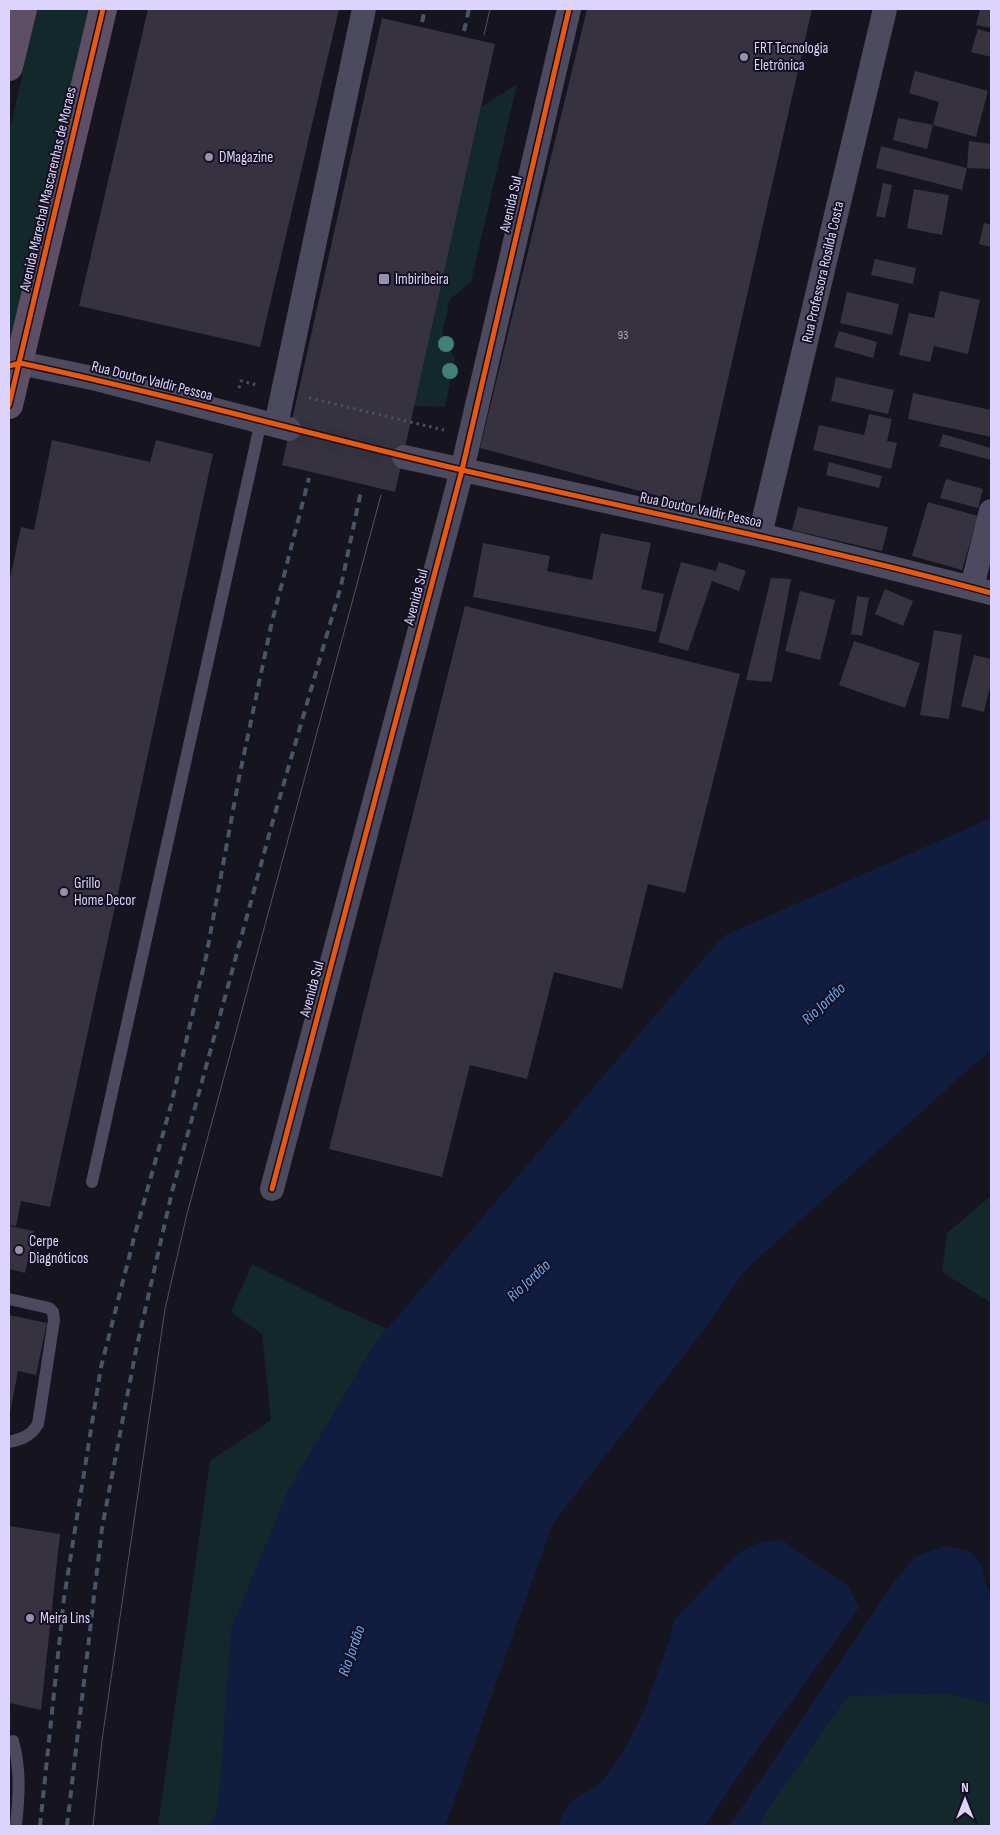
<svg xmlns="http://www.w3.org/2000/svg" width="1000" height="1835" viewBox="0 0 1000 1835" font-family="'Sofia Sans Condensed',sans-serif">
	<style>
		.green { fill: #13282a }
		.water { fill: #101d3e }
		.building { fill: #363240 }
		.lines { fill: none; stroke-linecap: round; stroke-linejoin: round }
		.minor-tunnel { stroke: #34313f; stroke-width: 24; stroke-dasharray: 24 12; stroke-linecap: butt }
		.path { stroke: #47505e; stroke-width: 3; stroke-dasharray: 2.5 4; stroke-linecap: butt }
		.service { stroke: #4c4a5e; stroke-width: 12 }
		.minor { stroke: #4c4a5e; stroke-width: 24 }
		.trunk { stroke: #5e4f66; stroke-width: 28 }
		.tram { stroke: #465567; stroke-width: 1 }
		.rail { stroke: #465567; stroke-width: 4; stroke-dasharray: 8 6; stroke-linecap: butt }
		.cycleway-casing { stroke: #141022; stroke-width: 8 }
		.cycleway { stroke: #e8590c; stroke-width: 5 }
		.tree { fill: #417f79 }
		.poi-dot { fill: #9791ae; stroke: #141022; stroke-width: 2 }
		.labels { text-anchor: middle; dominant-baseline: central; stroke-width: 4; stroke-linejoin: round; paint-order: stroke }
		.number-label { font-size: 12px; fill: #b2accd }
		.poi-label { font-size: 15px; fill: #dcd4fc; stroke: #141022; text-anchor: start }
		.street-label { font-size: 15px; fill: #dcd4fc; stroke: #141022 }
		.water-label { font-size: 16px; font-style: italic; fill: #6aa9f4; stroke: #141022 }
	</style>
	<rect width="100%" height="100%" fill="#16141e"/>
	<path class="green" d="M37 9H90L9 355V134Z
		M517 84 471 282 450 299 442 334 455 359 445 407 414 406 481 107Z
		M991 1196V1303L942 1272 947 1233Z
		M252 1264 343 1309 423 1345 214 1826H158L210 1461 271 1420 262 1334 231 1312Z
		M947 1693 991 1704V1826H759L767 1810 848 1695Z"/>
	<path class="water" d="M991 818V1052L978 1061 746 1269 703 1331 553 1523 445 1826H209L218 1808 231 1629 288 1490 375 1343 723 936Z
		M782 1540 848 1586 859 1608 740 1773 705 1826H559L563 1812 575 1798 599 1785 621 1756 644 1711 670 1638 674 1620 738 1553 760 1542Z
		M945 1546 970 1551 982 1567 987 1588 991 1595V1704L947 1693 848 1696 767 1810 759 1826H729L897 1578 916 1556Z"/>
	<path class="building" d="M148 9H339L260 347 79 306Z
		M587 9H812L699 507 480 448Z
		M980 9H991V28L976 25Z
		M382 18 495 44 395 492 282 465Z
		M978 29 991 33V57L971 52Z
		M915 71 988 91 976 137 933 125 939 102 909 93Z
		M898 118 933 125 927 149 893 140Z
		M969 141 991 144V169L967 168 962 190 876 168 881 146 967 168Z
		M883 183 892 185 885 218 876 216Z
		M914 189 949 195 942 235 907 228Z
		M984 223 991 225V247L979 244Z
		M875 259 916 268 913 284 871 275Z
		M940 291 980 300 968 354 934 346 930 362 899 355 909 313 934 318Z
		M847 292 899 304 892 335 840 323Z
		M839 331 877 342 873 358 834 347Z
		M836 377 894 390 888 414 831 401Z
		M913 393 991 410V437L908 419Z
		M869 414 892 419 887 441 897 443 891 469 813 450 819 425 864 435Z
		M943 434 991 448V460L939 446Z
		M52 440 150 462 156 440 213 454 50 1207 21 1201 16 1226 9 1225V583L21 527 34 530Z
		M829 462 882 476 879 488 826 475Z
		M946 479 983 489 978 508 940 498Z
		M928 502 978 516 962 570 912 556Z
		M798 507 888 527 882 551 792 530Z
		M601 533 651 543 641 589 664 594 656 632 473 597 483 543 550 556 547 571 592 580Z
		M681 562 716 571 719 562 746 571 739 591 712 581 688 651 658 642Z
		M771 578 791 579 772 682 746 680Z
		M885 589 913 601 903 626 875 614Z
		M800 591 835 600 820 660 785 651Z
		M857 596 869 598 862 636 851 634Z
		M465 606 740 674 685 893 648 884 622 989 554 972 527 1079 470 1065 442 1177 329 1149Z
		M934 630 962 635 949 719 920 715Z
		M854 641 920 663 905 708 839 685Z
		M974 655 991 659V682L984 712 961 706Z
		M9 1226 34 1231 25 1273 9 1269Z
		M9 1315 47 1323 36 1375 18 1371 10 1413Z
		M9 1526 60 1534 41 1710 9 1703Z"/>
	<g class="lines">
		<path class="minor-tunnel" d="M289 429 404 457"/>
		<path class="path" d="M239 388 241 381 257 385
			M309 398 444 430"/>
		<path class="service" d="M92 1182 261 421
			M9 1299 49 1308 53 1312 54 1320 38 1424C31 1436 22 1439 9 1442
			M13 1741C21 1770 19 1797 16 1826"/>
		<path class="minor" d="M9 366 20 363 92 378 289 429
			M276 425 364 9
			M404 457 760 535 991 593
			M760 535 885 9
			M972 587 991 511
			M272 1189 462 470 569 9"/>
		<path class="trunk" d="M9 67 23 9
			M9 405 103 9"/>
		<path class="tram" d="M484 35 490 9
			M93 1826 102 1740 165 1309 187 1214 381 495"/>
		<path class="rail" d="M422 22 425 9
			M464 31 469 9
			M40 1826 64 1598 101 1367 135 1234 171 1105 206 957 239 778 271 626 309 478
			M67 1826 102 1528 136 1350 172 1192 272 824 341 586 361 491"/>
		<defs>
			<path id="cycleway" d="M9 366 20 363C167 394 312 435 458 469 636 511 815 545 991 593
				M9 405 103 9
				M272 1189 462 470 569 9"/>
		</defs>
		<use href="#cycleway" class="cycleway-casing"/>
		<use href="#cycleway" class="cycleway"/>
	</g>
	<g class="tree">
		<circle cx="446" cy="344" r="8"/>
		<circle cx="450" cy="371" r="8"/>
	</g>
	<g class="poi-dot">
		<circle cx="744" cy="57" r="5"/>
		<circle cx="209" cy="157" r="5"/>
		<rect x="378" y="273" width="12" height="12" rx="2.5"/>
		<circle cx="64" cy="892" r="5"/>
		<circle cx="19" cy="1250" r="5"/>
		<circle cx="30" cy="1618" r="5"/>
	</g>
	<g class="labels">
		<g class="number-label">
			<text x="623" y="335">93</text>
		</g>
		<g class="poi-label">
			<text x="754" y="48">FRT Tecnologia<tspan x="754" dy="17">Eletrônica</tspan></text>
			<text x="219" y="157">DMagazine</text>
			<text x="395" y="279">Imbiribeira</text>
			<text x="74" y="883">Grillo<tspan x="74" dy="17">Home Decor</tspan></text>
			<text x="29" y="1241">Cerpe<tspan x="29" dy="17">Diagnóticos</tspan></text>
			<text x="40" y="1618">Meira Lins</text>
		</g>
		<g class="street-label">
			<text transform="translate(48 189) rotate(-77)">Avenida Marechal Mascarenhas de Moraes</text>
			<text transform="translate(511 204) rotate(-77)">Avenida Sul</text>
			<text transform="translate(823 272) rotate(-77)">Rua Professora Rosilda Costa</text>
			<text transform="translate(152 381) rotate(14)">Rua Doutor Valdir Pessoa</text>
			<text transform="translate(701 510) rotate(12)">Rua Doutor Valdir Pessoa</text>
			<text transform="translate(416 597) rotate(-75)">Avenida Sul</text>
			<text transform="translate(312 989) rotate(-75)">Avenida Sul</text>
		</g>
		<g class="water-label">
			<text transform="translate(824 1004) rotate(-43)">Rio Jordão</text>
			<text transform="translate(529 1281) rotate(-43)">Rio Jordão</text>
			<text transform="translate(352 1651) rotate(-71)">Rio Jordão</text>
		</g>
	</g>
	<rect width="1000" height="1835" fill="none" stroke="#dcd4fc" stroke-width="20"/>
	<g transform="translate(965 1800)" stroke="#141022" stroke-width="4" paint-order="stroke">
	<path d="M0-4L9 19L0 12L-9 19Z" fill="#dcd4fc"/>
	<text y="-8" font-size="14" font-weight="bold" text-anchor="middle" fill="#dcd4fc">N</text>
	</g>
</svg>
